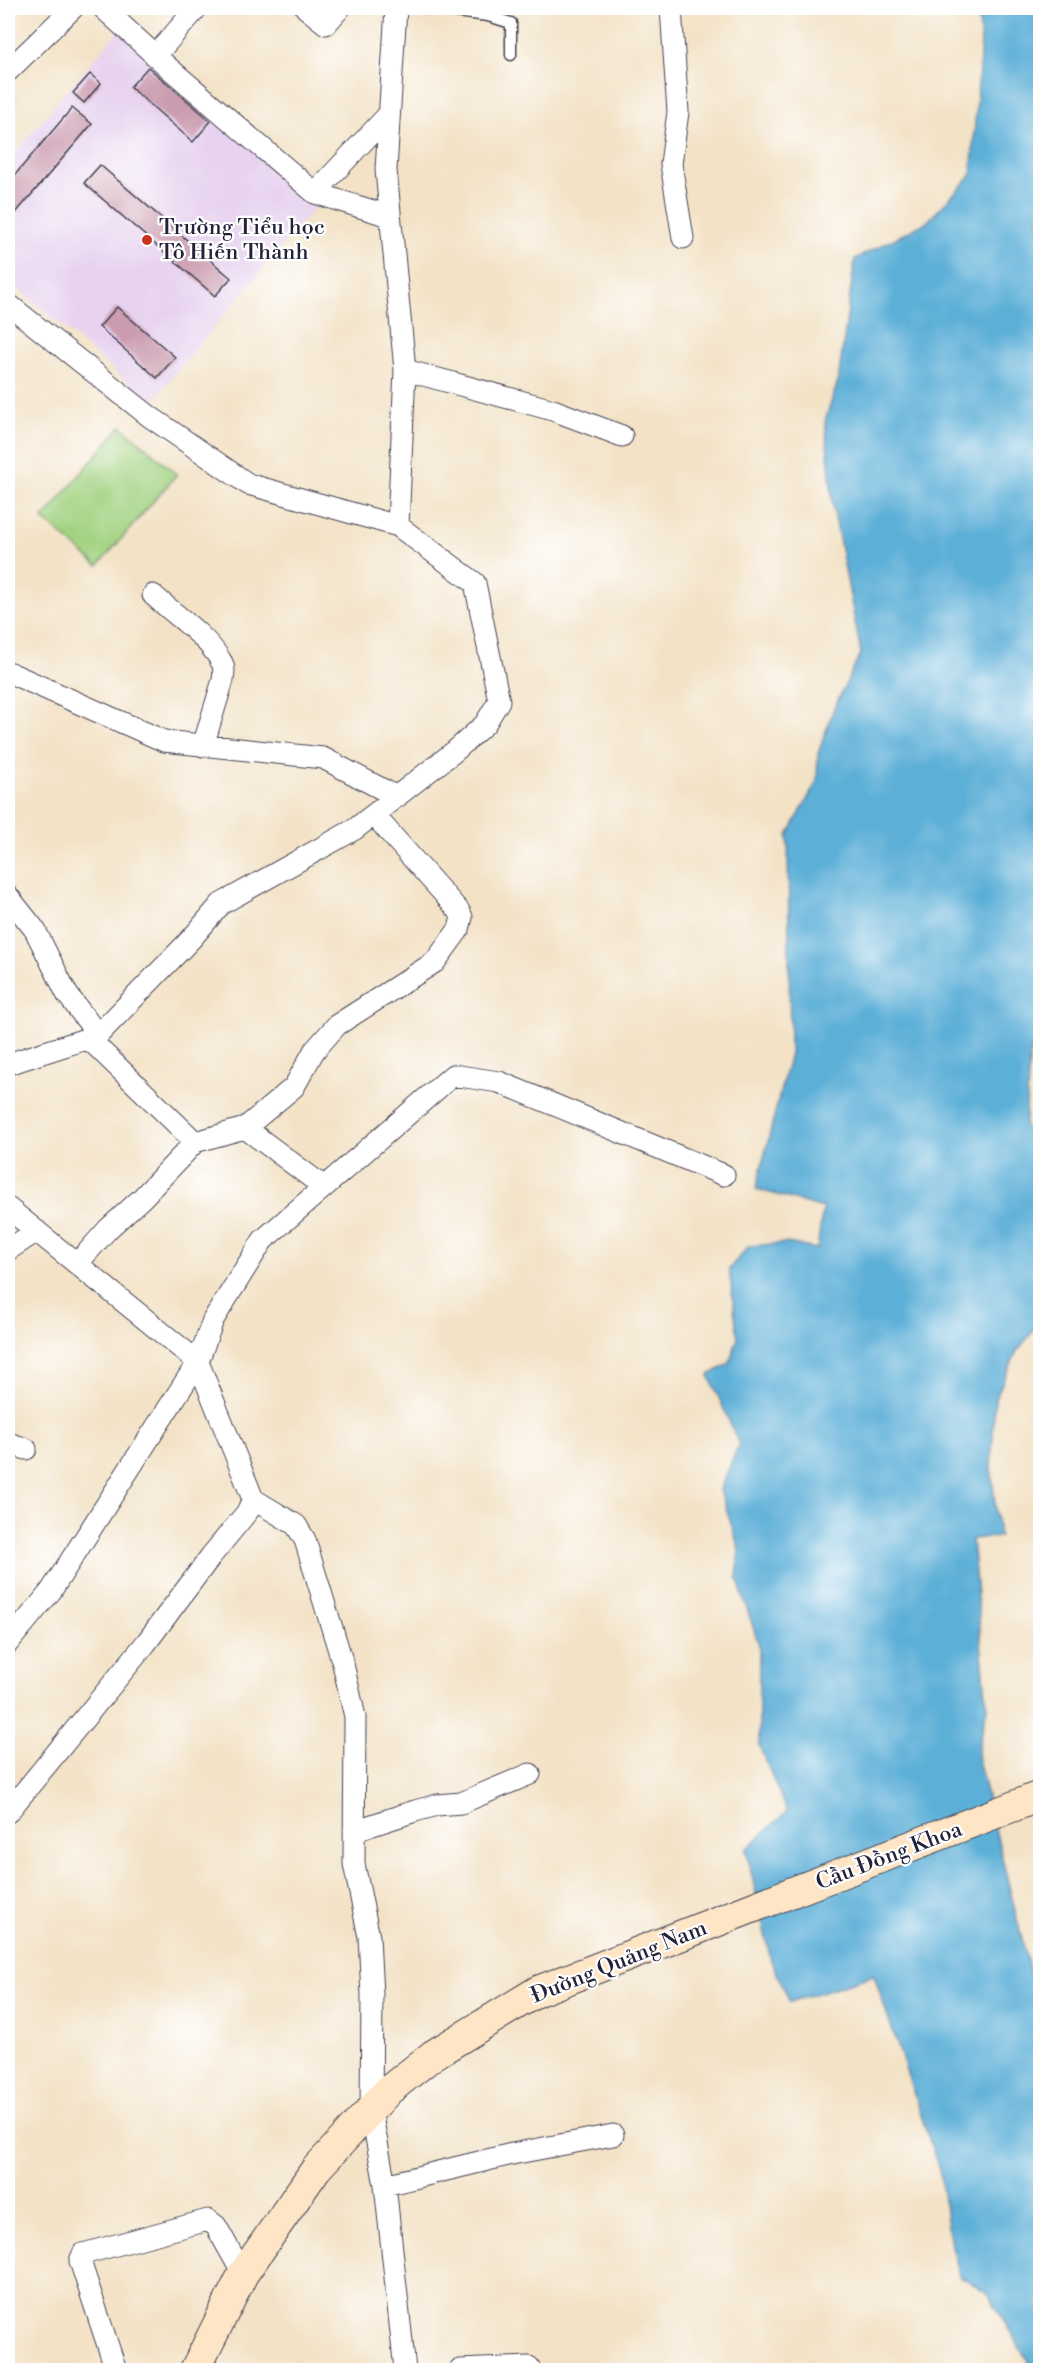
<svg xmlns="http://www.w3.org/2000/svg" width="1048" height="2378" viewBox="0 0 1048 2378" font-family="'Libre Bodoni',serif">
	<style>
		.built { fill: #e7d2ef }
		.green { fill: #a2d280; stroke: #627a5e; stroke-width: 1.5 }
		.water { fill: #5cafd7; stroke: #3f6889; stroke-width: 1.5 }
		.building { fill: #cb9caf }
		.lines { fill: none; stroke-linecap: round; stroke-linejoin: round }
		.service-casing { stroke: #413f50; stroke-width: 13 }
		.minor-casing { stroke: #413f50; stroke-width: 23 }
		.secondary-casing { stroke: #413f50; stroke-width: 32 }
		.service { stroke: #fff; stroke-width: 10 }
		.minor { stroke: #fff; stroke-width: 21 }
		.secondary { stroke: #fde5c5; stroke-width: 30 }
		.poi-dot { fill: #c8321e; stroke: #fff; stroke-width: 2 }
		.labels { text-anchor: middle; dominant-baseline: central; stroke-width: 4.5; stroke-linejoin: round; paint-order: stroke }
		.poi-label { font-size: 22px; fill: #22223b; stroke: #fff; text-anchor: start }
		.street-label { font-size: 22px; fill: #22223b; stroke: #fff }
	</style>
	<rect width="100%" height="100%" fill="#fff"/>
	<filter id="ink" filterUnits="userSpaceOnUse"><feTurbulence type="fractalNoise" baseFrequency=".0167" numOctaves="2"/><feDisplacementMap in="SourceGraphic" scale="12" xChannelSelector="R" yChannelSelector="G"/><feConvolveMatrix kernelMatrix="1 2 1 2 8 2 1 2 1" color-interpolation-filters="sRGB"/></filter>
	<filter id="wash" filterUnits="userSpaceOnUse"><feTurbulence type="fractalNoise" baseFrequency=".008" numOctaves="4" result="noise"/><feDisplacementMap in="SourceGraphic" scale="24" xChannelSelector="R" yChannelSelector="G"/><feGaussianBlur stdDeviation="1.35" result="paint"/><feColorMatrix in="noise" values="0 0 0 0 0 0 0 0 0 0 0 0 0 0 0 0 0 1.4 0 .05"/><feComposite in="paint" operator="in"/></filter>
	<g filter="url(#wash)">
		<rect width="100%" height="100%" fill="#f3e2c6"/>
		<path class="built" d="M119 30 320 201 151 402 8 280V161Z"/>
		<path class="green" d="M121 426 177 474 98 566 43 519Z"/>
		<path class="water" d="M978 8H1040V1033L1030 1051 1025 1125 1040 1181V1323L1017 1351 995 1399 991 1468 999 1536 972 1539 987 1708 977 1755 1040 2013V2370H1033L988 2293 960 2276 950 2239 939 2169 874 1975 790 2002 771 1961 746 1849 787 1812 759 1745V1645L737 1578 739 1548 720 1490 739 1444 709 1375 729 1364 738 1338 729 1269 749 1246 787 1243 817 1249 823 1208 756 1189 790 1053 788 835 817 781 818 754 834 708 861 653 833 507 825 421 838 381 855 259 927 222 971 176 981 44Z"/>
		<g id="blocks">
			<path class="building" d="M148 67 211 121 193 142 130 87Z
				M90 74 101 83 84 103 73 93Z
				M72 108 92 124 8 222V183Z
				M100 165 231 278 215 296 84 183Z
				M117 307 175 357 157 378 99 327Z"/>
		</g>
	</g>
	<g filter="url(#ink)">
		<use href="#blocks" fill-opacity="0" stroke="#413f50" stroke-width="1.5"/>
		<g class="lines">
			<defs>
				<path id="service" d="M424 8 488 16 511 23V55"/>
				<path id="minor" d="M103 8 169 68 315 193 389 216
					M306 8 326 24 340 8
					M396 8 386 170 405 370 398 526
					M671 8 678 112 671 164 683 238
					M155 56 197 8
					M8 71 73 8
					M315 193 389 114
					M8 304 149 416 248 484 398 526 475 583 499 701 485 724 455 751 355 829 221 904 192 938 98 1035 8 1064
					M405 370 553 410 622 436
					M153 595C175 615 206 635 221 661 225 667 224 673 223 680L203 746
					M8 672 164 741 323 758 397 797
					M8 896 35 930 67 994 98 1035
					M88 1038 195 1142
					M245 1128 324 1187
					M8 1208 198 1362 253 1499 296 1525 305 1540 343 1664 355 1717 354 1864 369 1937 372 1995 371 2111 385 2185 405 2370
					M8 1250 37 1231
					M77 1264 108 1229 142 1198 195 1142 245 1128 294 1087 314 1051 337 1025 435 962 459 929 462 917 459 911 374 815
					M8 1443 26 1449
					M8 1643 51 1591 198 1362 213 1320 263 1240 453 1075 499 1082 724 1175
					M8 1812 146 1643 211 1556 248 1511 253 1499
					M354 1831 415 1811 437 1805 461 1803 530 1774
					M385 2185 512 2154 613 2135
					M116 2370 80 2261 83 2254 208 2220 216 2226 243 2274
					M460 2370 529 2367"/>
				<path id="secondary" d="M195 2370 243 2274 316 2169 389 2090 433 2055 538 1991 1040 1796"/>
			</defs>
			<use href="#service" class="service-casing"/>
			<use href="#minor" class="minor-casing"/>
			<use href="#secondary" class="secondary-casing"/>
			<use href="#service" class="service"/>
			<use href="#minor" class="minor"/>
			<use href="#secondary" class="secondary"/>
		</g>
	</g>
	<circle class="poi-dot" cx="147" cy="240" r="6"/>
	<g class="labels">
		<g class="poi-label">
			<text x="159" y="227">Trường Tiểu học<tspan x="159" dy="25">Tô Hiến Thành</tspan></text>
		</g>
		<g class="street-label">
			<text transform="translate(889 1856) rotate(-21)">Cầu Đồng Khoa</text>
			<text transform="translate(619 1962) rotate(-22)">Đường Quảng Nam</text>
		</g>
	</g>
	<rect width="1048" height="2378" fill="none" stroke="#fff" stroke-width="30"/>
</svg>
